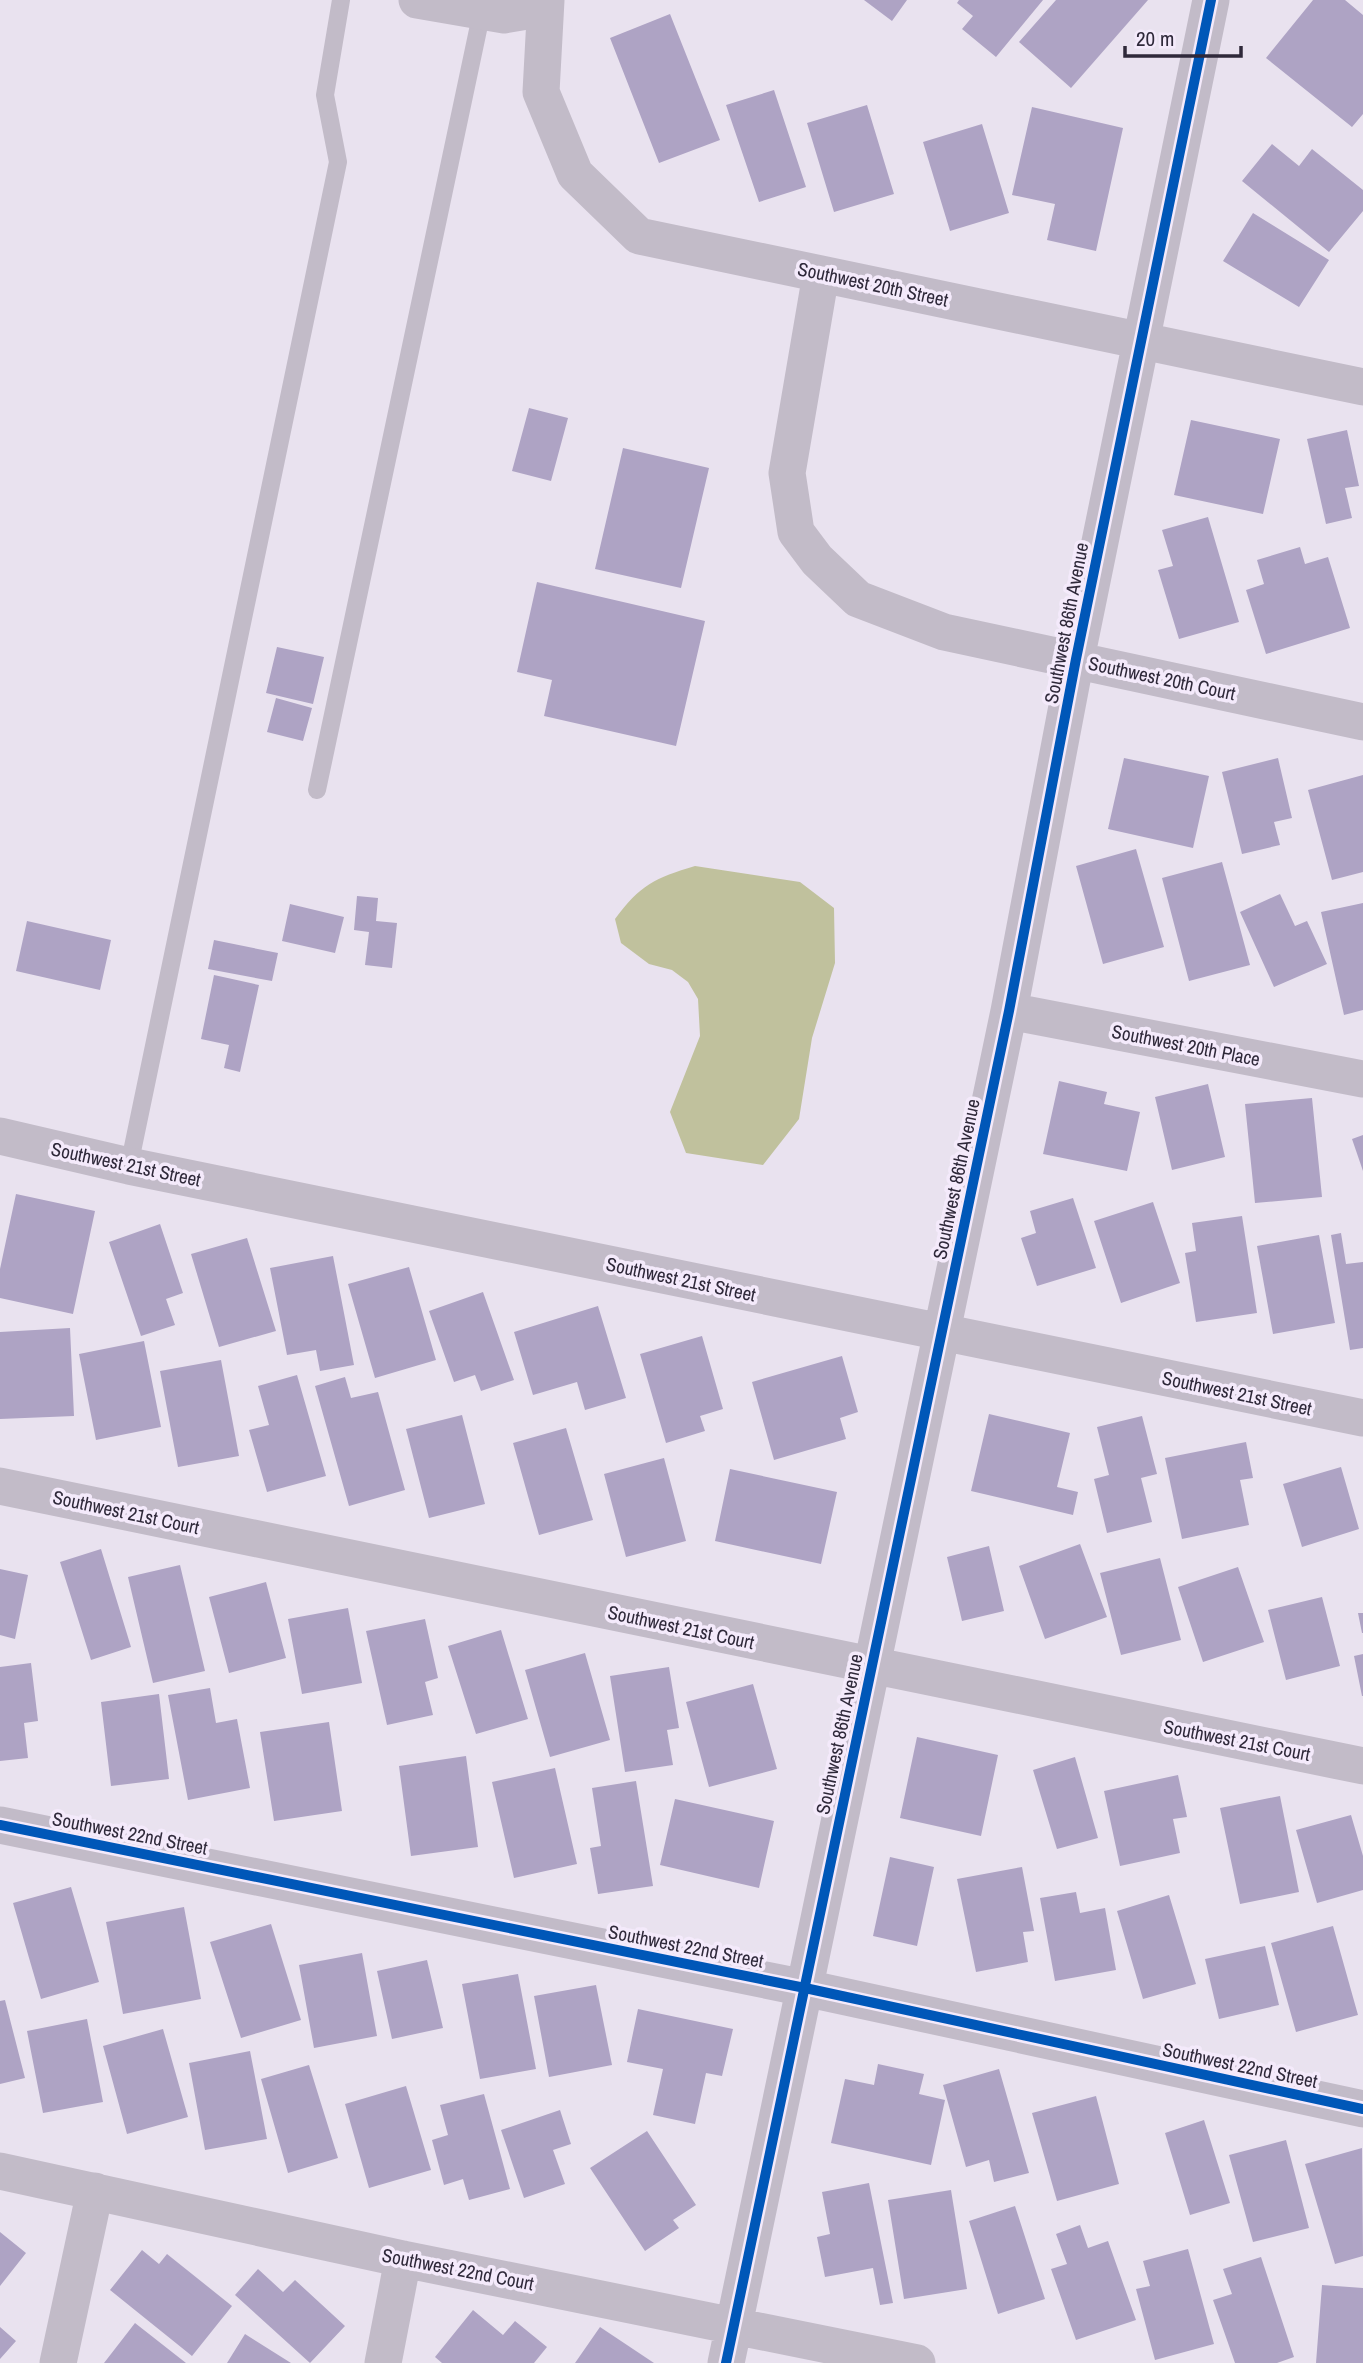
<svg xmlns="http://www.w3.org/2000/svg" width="1363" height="2363" viewBox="0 0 1363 2363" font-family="'Archivo Narrow',sans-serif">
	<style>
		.water { fill: #c0c19d }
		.building { fill: #aea3c4 }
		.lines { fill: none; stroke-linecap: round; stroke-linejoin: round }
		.service { stroke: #c2bbc8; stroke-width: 18 }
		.minor { stroke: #c2bbc8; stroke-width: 37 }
		.cycleway-casing { stroke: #f4eafb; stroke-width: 15 }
		.cycleway { stroke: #0057b8; stroke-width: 10 }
		.labels { text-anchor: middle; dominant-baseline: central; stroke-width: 7; stroke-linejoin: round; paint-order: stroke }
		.street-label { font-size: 19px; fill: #2f293a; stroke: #f4eafb }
	</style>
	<rect width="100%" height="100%" fill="#e9e2ef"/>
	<path class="water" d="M695 866 800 882 834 908 835 963 812 1038 799 1119 763 1165 686 1153 670 1112 700 1036 698 999 688 982 672 970 649 964 621 943 615 919C640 885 655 878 695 866Z"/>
	<path class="building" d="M864 0H907L892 21Z
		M959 0H1043L996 57 962 29 973 16 957 3Z
		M1056 0H1148L1071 88 1019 42Z
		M1313 0H1345L1363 15V114L1352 127 1266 58Z
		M670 14 720 140 659 163 610 38Z
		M774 90 806 187 759 202 726 105Z
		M867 105 894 194 834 212 807 123Z
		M1032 107 1123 128 1096 251 1047 240 1055 204 1012 195Z
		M982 124 1009 213 950 231 923 142Z
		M1272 144 1299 166 1312 149 1363 190V211L1329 252 1242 181Z
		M1253 213 1329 260 1299 307 1223 261Z
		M529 408 568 418 551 481 512 471Z
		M1191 420 1280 439 1263 514 1174 495Z
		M1347 430 1359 486 1345 488 1352 518 1326 524 1307 439Z
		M623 448 709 468 681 588 595 569Z
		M1208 517 1239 622 1179 639 1158 570 1173 566 1162 530Z
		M1300 547 1305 564 1328 557 1350 628 1266 654 1246 590 1264 584 1257 560Z
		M537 582 705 621 676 746 544 716 552 680 517 672Z
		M277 647 324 657 313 704 266 693Z
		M276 698 312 708 303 741 267 732Z
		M1124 758 1209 776 1193 848 1108 829Z
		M1278 758 1292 818 1274 822 1280 845 1242 854 1222 772Z
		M1363 775V872L1332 880 1308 790Z
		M1136 849 1164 947 1103 964 1076 866Z
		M1222 862 1250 965 1189 981 1162 878Z
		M1280 894 1295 926 1307 921 1327 964 1274 987 1240 912Z
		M357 896 378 898 376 921 397 923 392 968 365 965 369 932 354 930Z
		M1363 903V1010L1344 1015 1321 912Z
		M290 904 344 917 335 953 282 941Z
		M27 921 111 940 100 990 16 971Z
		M214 940 278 953 272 981 208 969Z
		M214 975 259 985 240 1072 224 1068 229 1045 201 1039Z
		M1059 1081 1107 1092 1104 1104 1140 1112 1127 1171 1043 1154Z
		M1208 1084 1225 1157 1172 1170 1155 1097Z
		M1312 1098 1322 1197 1255 1203 1245 1104Z
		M1363 1135V1171L1352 1139Z
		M16 1194 95 1211 73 1314 0 1298V1269Z
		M1073 1198 1096 1268 1037 1286 1021 1238 1036 1233 1030 1211Z
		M1153 1202 1180 1283 1121 1303 1094 1221Z
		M1242 1216 1257 1313 1196 1322 1185 1253 1196 1251 1192 1223Z
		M160 1224 183 1293 166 1299 175 1325 141 1336 109 1242Z
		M1341 1233 1346 1264 1363 1262V1348L1350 1350 1331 1235Z
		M1319 1235 1335 1323 1273 1334 1257 1246Z
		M247 1238 276 1331 219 1347 191 1254Z
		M333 1256 354 1365 320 1371 316 1350 287 1355 270 1268Z
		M409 1267 436 1360 375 1378 348 1284Z
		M483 1292 514 1380 481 1391 475 1375 454 1382 429 1311Z
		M598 1306 626 1398 585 1410 577 1382 533 1395 514 1332Z
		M70 1328 74 1416 0 1419V1332Z
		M702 1336 723 1409 700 1416 705 1431 666 1443 640 1354Z
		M144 1341 161 1427 96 1440 79 1354Z
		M842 1356 858 1412 840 1418 846 1439 774 1460 752 1382Z
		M221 1360 239 1456 178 1467 160 1371Z
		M297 1375 326 1476 267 1492 249 1430 269 1425 258 1386Z
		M345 1377 351 1398 378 1392 405 1490 349 1506 315 1386Z
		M989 1414 1070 1433 1057 1487 1078 1492 1073 1515 971 1491Z
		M462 1415 485 1504 429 1518 406 1429Z
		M1142 1416 1157 1474 1141 1478 1152 1522 1107 1533 1094 1479 1109 1475 1097 1427Z
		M566 1428 593 1520 539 1535 513 1443Z
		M1246 1442 1253 1478 1240 1480 1249 1525 1182 1539 1165 1458Z
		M664 1458 686 1541 626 1557 604 1474Z
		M1341 1467 1359 1529 1302 1547 1283 1484Z
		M730 1469 837 1492 821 1564 715 1541Z
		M1080 1544 1107 1617 1045 1639 1019 1566Z
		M989 1546 1004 1611 962 1621 947 1557Z
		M101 1549 131 1647 91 1660 60 1562Z
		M1160 1558 1181 1640 1121 1655 1100 1573Z
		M180 1565 205 1671 153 1683 128 1577Z
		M1238 1567 1264 1642 1203 1662 1178 1587Z
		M0 1569 28 1575 15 1639 0 1635Z
		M266 1582 286 1658 229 1673 209 1597Z
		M1322 1597 1340 1666 1286 1680 1268 1610Z
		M348 1608 362 1683 302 1694 288 1619Z
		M1358 1613H1363V1633H1362Z
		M425 1619 438 1678 425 1682 433 1715 387 1725 366 1631Z
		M501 1630 528 1719 476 1734 448 1646Z
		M585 1653 610 1740 550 1757 525 1670Z
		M1363 1654V1696H1362L1354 1656Z
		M31 1663 38 1721 24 1723 28 1758 0 1761V1667Z
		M669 1667 679 1728 667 1730 673 1765 625 1772 610 1676Z
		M753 1684 777 1769 709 1787 686 1702Z
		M210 1688 216 1723 237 1719 250 1788 188 1800 168 1695Z
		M159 1694 169 1779 111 1786 101 1702Z
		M329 1722 342 1811 274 1821 260 1732Z
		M917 1737 998 1755 981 1836 900 1818Z
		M466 1756 478 1847 411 1856 399 1766Z
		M1075 1757 1098 1838 1057 1849 1033 1770Z
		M555 1768 577 1864 514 1878 492 1782Z
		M1178 1775 1187 1817 1173 1819 1180 1853 1120 1866 1104 1791Z
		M636 1781 653 1886 598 1894 590 1848 601 1846 592 1788Z
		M1280 1796 1299 1892 1240 1904 1220 1808Z
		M675 1799 774 1821 759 1888 660 1865Z
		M1351 1815 1363 1856V1890L1317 1903 1296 1830Z
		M890 1857 934 1867 917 1946 873 1936Z
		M1022 1867 1034 1931 1023 1932 1028 1962 976 1972 957 1879Z
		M71 1887 99 1982 41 1999 13 1903Z
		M1076 1892 1080 1913 1105 1908 1116 1970 1055 1981 1040 1898Z
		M1169 1895 1196 1984 1143 1999 1117 1911Z
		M184 1907 201 1999 123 2014 106 1922Z
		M271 1924 301 2020 241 2038 210 1942Z
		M1333 1926 1358 2015 1296 2032 1271 1943Z
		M1265 1946 1279 2005 1219 2019 1205 1959Z
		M362 1953 377 2036 314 2048 299 1965Z
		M427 1960 443 2028 392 2039 377 1971Z
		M518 1974 536 2069 480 2079 462 1984Z
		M596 1985 612 2065 549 2077 534 1996Z
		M5 2000 25 2078 0 2084V2001Z
		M638 2009 733 2029 722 2076 706 2073 695 2124 653 2115 663 2069 627 2062Z
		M87 2019 103 2102 43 2113 27 2031Z
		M163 2029 188 2117 127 2134 103 2046Z
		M250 2051 267 2139 205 2150 189 2063Z
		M878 2064 924 2074 919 2094 945 2100 931 2165 831 2143 845 2079 874 2085Z
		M309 2065 338 2158 288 2173 261 2079Z
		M999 2069 1029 2173 994 2182 989 2160 966 2167 943 2085Z
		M406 2086 431 2170 369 2188 345 2104Z
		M484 2094 510 2189 469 2200 463 2179 444 2185 432 2140 448 2135 440 2105Z
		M1096 2096 1119 2184 1057 2201 1032 2113Z
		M560 2110 571 2144 553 2150 565 2184 524 2198 501 2130Z
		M1204 2120 1230 2203 1190 2215 1165 2133Z
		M647 2131 696 2205 673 2220 679 2228 645 2251 590 2168Z
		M1286 2140 1309 2228 1253 2242 1229 2155Z
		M1362 2148 1363 2256 1335 2264 1305 2164Z
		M869 2183 893 2303 880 2305 873 2268 825 2277 817 2237 830 2234 822 2192Z
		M951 2190 967 2289 904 2299 888 2200Z
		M1015 2206 1045 2299 998 2314 969 2221Z
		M1080 2225 1088 2248 1108 2241 1136 2320 1076 2340 1051 2269 1067 2264 1056 2234Z
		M0 2232 26 2253 0 2286Z
		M1188 2249 1214 2344 1155 2360 1136 2289 1150 2286 1143 2261Z
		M142 2250 159 2264 167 2254 232 2306 192 2356 110 2290Z
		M1261 2257 1294 2357 1277 2363H1235L1213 2300 1232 2294 1223 2269Z
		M258 2269 283 2292 295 2280 345 2326 310 2363 235 2295Z
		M1322 2285 1363 2288V2363H1316Z
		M473 2310 503 2335 515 2321 547 2347 534 2363H442L435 2357Z
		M135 2323 186 2363H104Z
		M0 2327 16 2341 0 2359Z
		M600 2327 654 2363H575Z
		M245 2334 291 2363H227Z"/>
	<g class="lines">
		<path class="service" d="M317 790 482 11
			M129 1166 338 162 325 95 341 0"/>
		<path class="minor" d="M417 0 504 15 545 8
			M546 0 541 92 575 174 639 236 1363 387
			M821 274 787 473 796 532 817 560 858 599 944 632 1363 722
			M1009 1011 1363 1079
			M0 1136 129 1166 1363 1418
			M0 1486 1363 1766
			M0 1825 805 1988 1363 2109
			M0 2171 403 2259 917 2363
			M58 2363 95 2191
			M383 2363 403 2259
			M726 2363 1009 1011 1076 659 1211 0"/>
		<defs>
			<path id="cycleway" d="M0 1825 805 1988 1363 2109
				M726 2363 1009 1011 1076 659 1211 0"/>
		</defs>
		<use href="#cycleway" class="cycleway-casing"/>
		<use href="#cycleway" class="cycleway"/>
	</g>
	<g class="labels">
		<g class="street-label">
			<text transform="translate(873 284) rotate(12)">Southwest 20th Street</text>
			<text transform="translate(1066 623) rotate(-79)">Southwest 86th Avenue</text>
			<text transform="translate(1162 678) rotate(12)">Southwest 20th Court</text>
			<text transform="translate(1186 1045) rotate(11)">Southwest 20th Place</text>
			<text transform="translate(126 1164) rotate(12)">Southwest 21st Street</text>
			<text transform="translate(956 1179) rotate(-78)">Southwest 86th Avenue</text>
			<text transform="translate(681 1279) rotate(12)">Southwest 21st Street</text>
			<text transform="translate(1237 1393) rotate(12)">Southwest 21st Street</text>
			<text transform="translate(126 1512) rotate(12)">Southwest 21st Court</text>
			<text transform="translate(681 1627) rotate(12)">Southwest 21st Court</text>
			<text transform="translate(839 1734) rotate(-78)">Southwest 86th Avenue</text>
			<text transform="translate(1237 1740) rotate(11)">Southwest 21st Court</text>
			<text transform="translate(130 1833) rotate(11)">Southwest 22nd Street</text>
			<text transform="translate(686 1946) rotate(11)">Southwest 22nd Street</text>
			<text transform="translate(1240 2065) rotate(12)">Southwest 22nd Street</text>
			<text transform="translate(458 2269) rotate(11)">Southwest 22nd Court</text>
		</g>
	</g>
	<path d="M1125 46v10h116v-10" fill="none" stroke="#2f293a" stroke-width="3.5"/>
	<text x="1136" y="46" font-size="21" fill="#2f293a" stroke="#f4eafb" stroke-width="5" paint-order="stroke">20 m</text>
</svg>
